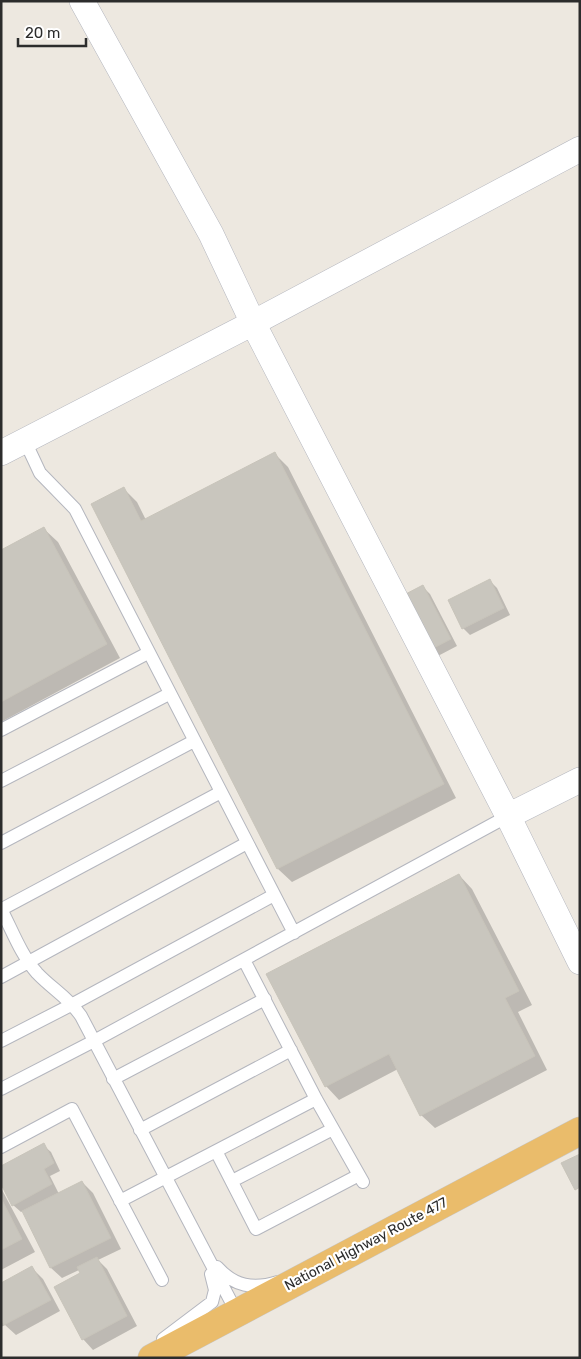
<svg xmlns="http://www.w3.org/2000/svg" width="581" height="1359" viewBox="0 0 581 1359" font-family="Rubik,sans-serif">
	<style>
		.shadow { fill: #0003 }
		.building { fill: #c9c6be; stroke: #c8c4ba }
		.lines { fill: none; stroke-linecap: round; stroke-linejoin: round }
		.service-casing { stroke: #b4b6be; stroke-width: 14 }
		.minor-casing { stroke: #b4b6be; stroke-width: 26 }
		.trunk-casing { stroke: #c8c8c8; stroke-width: 29 }
		.service { stroke: #fff; stroke-width: 12 }
		.minor { stroke: #fff; stroke-width: 25 }
		.trunk { stroke: #eabc6b; stroke-width: 28 }
		.labels { text-anchor: middle; dominant-baseline: central; stroke-width: 4.5; stroke-linejoin: round; paint-order: stroke }
		.street-label { font-size: 14px; fill: #2c2c2c; stroke: #fff }
	</style>
	<rect width="100%" height="100%" fill="#ede8e0"/>
	<path class="shadow" d="M275 454 288 467 456 798 292 882 278 869 93 505 124 489 137 502 146 520Z
		M44 529 58 542 120 658 1 722V552Z
		M489 580 497 588 510 615 470 635 463 628Z
		M423 587 430 594 457 646 436 657Z
		M459 875 472 889 532 1005 518 1012 547 1070 435 1128 421 1115 398 1069 339 1100 326 1086Z
		M43 1145 51 1152 60 1171 50 1176 59 1194 82 1182 93 1193 121 1249 98 1260 107 1269 137 1326 93 1350 83 1339 81 1274 79 1270 62 1278 51 1268 23 1211 21 1212 13 1205Z
		M1 1188 35 1252 1 1270Z
		M32 1268 43 1279 60 1311 16 1335 5 1325 1 1327V1285Z"/>
	<path class="building" d="M275 452 444 784 277 869 91 504 124 487 141 521Z
		M44 527 107 644 1 702V550Z
		M490 579 504 608 462 629 448 600Z
		M423 585 451 639 428 651 400 597Z
		M459 874 519 991 505 998 535 1056 420 1116 389 1054 325 1087 266 974Z
		M44 1143 54 1163 44 1169 52 1184 12 1206 1 1184V1166Z
		M580 1154V1187L575 1190 561 1163Z
		M82 1181 111 1238 50 1268 22 1211Z
		M1 1198 22 1239 1 1250Z
		M97 1257 127 1316 82 1340 54 1287 80 1273 77 1267Z
		M32 1266 51 1300 4 1325 1 1319V1283Z"/>
	<g class="lines">
		<defs>
			<path id="service" d="M25 441 40 473 75 509 294 933
				M1 730 148 653
				M1 781 169 694
				M1 843 194 741
				M1 909C12 930 21 955 37 973 52 989 68 997 81 1016L237 1313
				M2 909 221 792
				M244 960 316 1099 363 1182
				M1 977 247 843
				M1 1041 73 1004 274 895
				M113 1079 265 999
				M1 1089 94 1041 508 816
				M140 1130 291 1050
				M1 1147 72 1109 162 1280
				M216 1151 256 1229 359 1175
				M232 1181 333 1129
				M120 1201 316 1099
				M217 1267C234 1286 253 1290 278 1282
				M163 1339 212 1302 215 1290 211 1274"/>
			<path id="minor" d="M82 1 211 234 253 323 508 816 580 962
				M1 453 253 323 580 149
				M508 816 580 780"/>
			<path id="trunk" d="M152 1358 580 1131"/>
		</defs>
		<use href="#service" class="service-casing"/>
		<use href="#minor" class="minor-casing"/>
		<use href="#trunk" class="trunk-casing"/>
		<use href="#service" class="service"/>
		<use href="#minor" class="minor"/>
		<use href="#trunk" class="trunk"/>
	</g>
	<g class="labels">
		<g class="street-label">
			<text transform="translate(366 1244) rotate(-28)">National Highway Route 477</text>
		</g>
	</g>
	<rect width="581" height="1359" fill="none" stroke="#2c2c2c" stroke-width="5"/>
	<path d="M18 38v8h68v-8" fill="none" stroke="#2c2c2c" stroke-width="2.5"/>
	<text x="25" y="38" font-size="15" fill="#2c2c2c" stroke="#ffffff" stroke-width="4" paint-order="stroke">20 m</text>
</svg>
